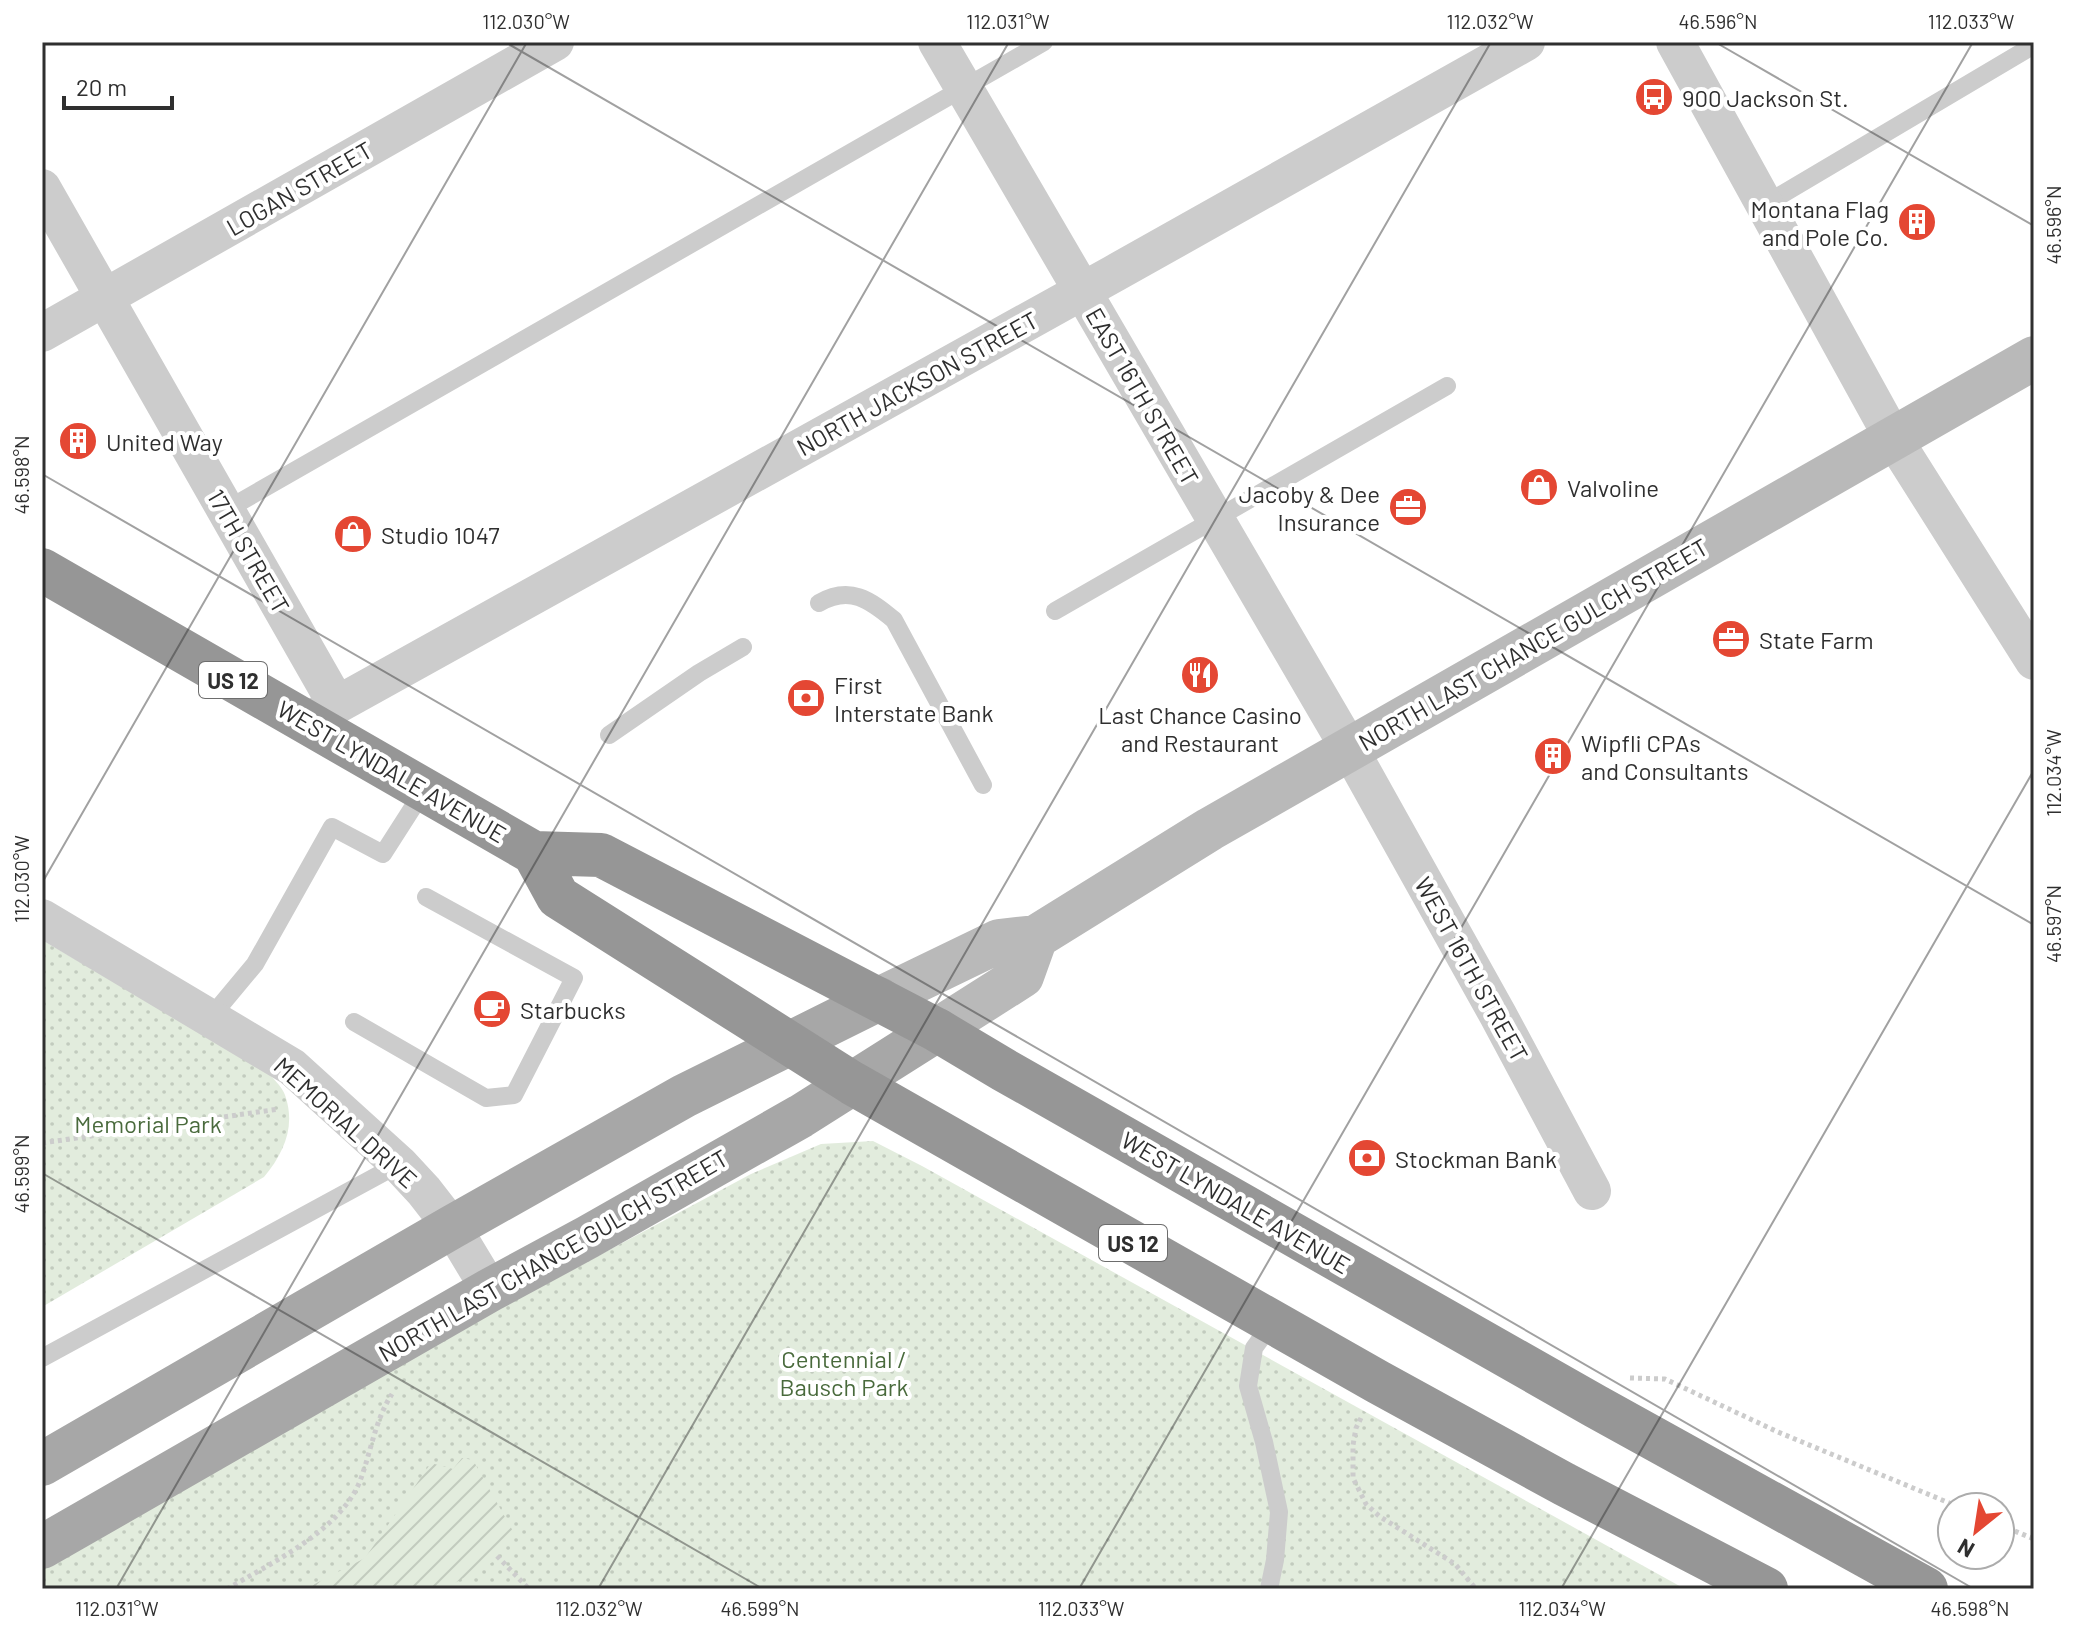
<svg xmlns="http://www.w3.org/2000/svg" width="2076" height="1631" viewBox="0 0 2076 1631" font-family="Barlow,sans-serif">
	<style>
		.park { fill: url(#park-dots) }
		.garden { fill: url(#garden-furrows) }
		.lines { fill: none; stroke-linecap: round; stroke-linejoin: round }
		.path { stroke: #ccc; stroke-width: 5; stroke-dasharray: 4 4; stroke-linecap: butt }
		.lane { stroke: #ccc; stroke-width: 18 }
		.street { stroke: #ccc; stroke-width: 38 }
		.secondary { stroke: #b9b9b9; stroke-width: 44 }
		.primary { stroke: #a7a7a7; stroke-width: 44 }
		.highway { stroke: #969696; stroke-width: 44 }
		.ticks { fill: none; stroke: #2f2f2f; stroke-width: 2; stroke-opacity: 0.45 }
		.labels { text-anchor: middle; dominant-baseline: central; stroke-width: 8; stroke-linejoin: round; paint-order: stroke }
		.shield { fill: #fff; stroke: #6d6d6d; stroke-width: 2 }
		.shield-label { font-size: 22px; font-weight: bold; fill: #2f2f2f }
		.poi-label { font-size: 24px; fill: #2f2f2f; stroke: #fff; text-anchor: start }
		.street-label { font-size: 24px; fill: #2f2f2f; stroke: #fff }
		.park-label { font-size: 24px; fill: #496a3c; stroke: #fff }
		.neatline { fill: none; stroke: #2f2f2f; stroke-width: 3 }
		.ticks-label { font-size: 20px; text-anchor: middle; fill: #2f2f2f }
	</style>
	<defs>
		<pattern id="park-dots" width="8" height="8" patternUnits="userSpaceOnUse" patternTransform="scale(2)"><rect width="8" height="8" fill="#e2ecdd"/><path d="M2 2h.1M6 6h.1" fill="none" stroke="#c2cbbe" stroke-width="1.8" stroke-linecap="round"/></pattern>
		<pattern id="garden-furrows" width="10" height="10" patternUnits="userSpaceOnUse" patternTransform="scale(2)"><rect width="10" height="10" fill="#e2ecdd"/><path d="M-1 1l2-2M0 10L10 0M9 11l2-2" fill="none" stroke="#c2cbbe"/></pattern>
	</defs>
	<rect width="100%" height="100%" fill="#fff"/>
	<path class="park" d="M42 940 266 1070C272 1078 282 1086 285 1095 296 1126 284 1153 264 1177L42 1307Z
		M873 1141 922 1166 1685 1589H42V1567L400 1362 751 1174 821 1144Z"/>
	<path class="garden" d="M462 1458 473 1460 514 1533 494 1561 444 1589H305L365 1558 431 1463 453 1469Z"/>
	<g class="lines">
		<path class="path" d="M42 1143 279 1109
			M1630 1378 1665 1379 1778 1432 1959 1507
			M1361 1418 1356 1428 1353 1445V1478L1366 1504 1379 1516 1455 1564 1476 1589
			M2000 1525 2034 1539
			M497 1556 529 1589
			M227 1589C271 1563 340 1531 360 1481 371 1452 375 1420 392 1394"/>
		<path class="lane" d="M1764 205 2034 45
			M226 510 1044 42
			M819 603C850 585 870 600 894 620L983 785
			M1055 611 1447 386
			M609 735 699 673 743 647
			M210 1018 255 964 332 827 383 854 424 790
			M354 1022 486 1098 514 1095 574 978 426 897
			M42 1358 399 1164
			M1269 1589 1275 1560 1279 1512 1264 1442 1248 1386 1254 1348 1272 1323"/>
		<path class="street" d="M937 42 1349 748 1498 1015 1592 1191
			M1675 42 1893 438 2034 661
			M42 188 337 705
			M42 333 555 42
			M306 722 1115 273 1526 42
			M42 918 292 1067 399 1164 424 1191 452 1227 490 1290"/>
		<path class="secondary" d="M879 999 999 941 1036 937 1210 829 2034 358
			M937 1030 1022 976 1036 937"/>
		<path class="primary" d="M42 1464 452 1227 684 1096 879 999
			M42 1547 490 1290 588 1237 801 1116 937 1030"/>
		<path class="highway" d="M42 570 534 853 558 897 852 1083 1378 1382 1564 1484 1766 1589
			M534 853 601 855 937 1030 1004 1070 1595 1406 1926 1589"/>
	</g>
	<path class="ticks" d="M505 42 2034 925M1715 42 2034 226M42 48 46 42M42 474 1974 1589M42 883 527 42M42 1173 763 1589M116 1589 1009 42M598 1589 1491 42M1079 1589 1973 42M1561 1589 2034 770"/>
	<defs>
		<symbol id="bus-disc" viewBox="-11 -11 22 22"><circle r="9.5" fill="#e44733" stroke="#fff"/><path d="M-5-6H5V4H4V6H2V4H-2V6H-4V4H-5ZM-3.5-4V0h7V-4ZM-3.5 1.2v1.5H-2V1.2ZM2 1.2v1.5H3.5V1.2Z" fill="#fff"/></symbol>
		<symbol id="building-disc" viewBox="-11 -11 22 22"><circle r="9.5" fill="#e44733" stroke="#fff"/><path d="M-4-6H4V6H1V3H-1V6H-4ZM-2.5-4.3h1.7v1.8h-1.7ZM.8-4.3h1.7v1.8H.8ZM-2.5-1h1.7V.8h-1.7ZM.8-1h1.7V.8H.8Z" fill="#fff"/></symbol>
		<symbol id="shop-disc" viewBox="-11 -11 22 22"><circle r="9.5" fill="#e44733" stroke="#fff"/><path d="M-5-2.5h2.3a2.7 3.5 0 0 1 5.4 0H5L5.5 6h-11ZM-1.5-2.5h3a1.5 2.3 0 0 0-3 0Z" fill="#fff"/></symbol>
		<symbol id="office-disc" viewBox="-11 -11 22 22"><circle r="9.5" fill="#e44733" stroke="#fff"/><path d="M-6-3h4V-5.5h4V-3h4V5H-6ZM-1-4.5V-3h2v-1.5ZM-6 0V1H6V0Z" fill="#fff"/></symbol>
		<symbol id="restaurant-disc" viewBox="-11 -11 22 22"><circle r="9.5" fill="#e44733" stroke="#fff"/><path d="M-5-6h1v4h1v-4h1v4h1v-4h1v5L-1.5 .5V6h-2V.5L-5-1ZM5-6V6H3V1.5H1.5Q1.5-4 5-6Z" fill="#fff"/></symbol>
		<symbol id="bank-disc" viewBox="-11 -11 22 22"><circle r="9.5" fill="#e44733" stroke="#fff"/><path d="M-6-4H6V4H-6ZM0-2.3a2.3 2.3 0 1 0 0 4.6a2.3 2.3 0 1 0 0-4.6Z" fill="#fff"/></symbol>
		<symbol id="cafe-disc" viewBox="-11 -11 22 22"><circle r="9.5" fill="#e44733" stroke="#fff"/><path d="M-5.5-4.5H6V0H3Q3 3.5 0 3.5H-2.5Q-5.5 3.5-5.5 0ZM3-3.2v2h1.7v-2ZM-6 4.5H4V6H-6Z" fill="#fff"/></symbol>
	</defs>
	<g fill-rule="evenodd">
		<use href="#bus-disc" x="1632" y="75" width="44" height="44"/>
		<use href="#building-disc" x="1895" y="200" width="44" height="44"/>
		<use href="#building-disc" x="56" y="419" width="44" height="44"/>
		<use href="#shop-disc" x="1517" y="465" width="44" height="44"/>
		<use href="#office-disc" x="1386" y="485" width="44" height="44"/>
		<use href="#shop-disc" x="331" y="512" width="44" height="44"/>
		<use href="#office-disc" x="1709" y="617" width="44" height="44"/>
		<use href="#restaurant-disc" x="1178" y="653" width="44" height="44"/>
		<use href="#bank-disc" x="784" y="676" width="44" height="44"/>
		<use href="#building-disc" x="1531" y="734" width="44" height="44"/>
		<use href="#cafe-disc" x="470" y="987" width="44" height="44"/>
		<use href="#bank-disc" x="1345" y="1136" width="44" height="44"/>
	</g>
	<g class="labels">
		<g class="shield">
			<rect x="199" y="662" width="68" height="36" rx="6"/>
			<rect x="1099" y="1225" width="68" height="36" rx="6"/>
		</g>
		<g class="shield-label">
			<text x="233" y="680">US 12</text>
			<text x="1133" y="1243">US 12</text>
		</g>
		<g class="poi-label">
			<text x="1682" y="97">900 Jackson St.</text>
			<text x="1889" y="208" text-anchor="end">Montana Flag<tspan x="1889" dy="28">and Pole Co.</tspan></text>
			<text x="106" y="441">United Way</text>
			<text x="1567" y="487">Valvoline</text>
			<text x="1380" y="493" text-anchor="end">Jacoby &amp; Dee<tspan x="1380" dy="28">Insurance</tspan></text>
			<text x="381" y="534">Studio 1047</text>
			<text x="1759" y="639">State Farm</text>
			<text x="834" y="684">First<tspan x="834" dy="28">Interstate Bank</tspan></text>
			<text x="1200" y="714" text-anchor="middle">Last Chance Casino<tspan x="1200" dy="28">and Restaurant</tspan></text>
			<text x="1581" y="742">Wipfli CPAs<tspan x="1581" dy="28">and Consultants</tspan></text>
			<text x="520" y="1009">Starbucks</text>
			<text x="1395" y="1158">Stockman Bank</text>
		</g>
		<g class="street-label">
			<text transform="translate(299 188) rotate(-30)">LOGAN STREET</text>
			<text transform="translate(917 383) rotate(-29)">NORTH JACKSON STREET</text>
			<text transform="translate(1143 396) rotate(60)">EAST 16TH STREET</text>
			<text transform="translate(249 551) rotate(60)">17TH STREET</text>
			<text transform="translate(1533 644) rotate(-30)">NORTH LAST CHANCE GULCH STREET</text>
			<text transform="translate(392 771) rotate(30)">WEST LYNDALE AVENUE</text>
			<text transform="translate(1472 969) rotate(61)">WEST 16TH STREET</text>
			<text transform="translate(346 1122) rotate(42)">MEMORIAL DRIVE</text>
			<text transform="translate(1236 1202) rotate(30)">WEST LYNDALE AVENUE</text>
			<text transform="translate(553 1255) rotate(-30)">NORTH LAST CHANCE GULCH STREET</text>
		</g>
		<g class="park-label">
			<text x="148" y="1123">Memorial Park</text>
			<text x="844" y="1358">Centennial /<tspan x="844" dy="28">Bausch Park</tspan></text>
		</g>
	</g>
	<rect width="2076" height="1631" fill="none" stroke="#ffffff" stroke-width="88"/>
	<g transform="translate(1976 1531) rotate(210)"><circle r="38" fill="#ffffff" stroke="#acacac" stroke-width="2"/>
	<path d="M0-6L14 30L0 20L-14 30Z" fill="#e44733"/>
	<text y="-12" font-size="22" font-weight="bold" text-anchor="middle" fill="#2f2f2f">N</text>
	</g>
	<path d="M64 96v12h108v-12" fill="none" stroke="#2f2f2f" stroke-width="4"/>
	<text x="76" y="96" font-size="24" fill="#2f2f2f" stroke="#ffffff" stroke-width="6" paint-order="stroke">20 m</text>
	<rect x="44" y="44" width="1988" height="1543" class="neatline"/>
	<g class="ticks-label">
		<text x="526" y="29">112.030°W</text>
		<text x="1008" y="29">112.031°W</text>
		<text x="1490" y="29">112.032°W</text>
		<text x="1718" y="29">46.596°N</text>
		<text x="1971" y="29">112.033°W</text>
		<text transform="translate(2054 225) rotate(-90)" y="7">46.596°N</text>
		<text transform="translate(22 475) rotate(-90)" y="7">46.598°N</text>
		<text transform="translate(2054 773) rotate(-90)" y="7">112.034°W</text>
		<text transform="translate(22 879) rotate(-90)" y="7">112.030°W</text>
		<text transform="translate(2054 924) rotate(-90)" y="7">46.597°N</text>
		<text transform="translate(22 1174) rotate(-90)" y="7">46.599°N</text>
		<text x="117" y="1616">112.031°W</text>
		<text x="599" y="1616">112.032°W</text>
		<text x="760" y="1616">46.599°N</text>
		<text x="1081" y="1616">112.033°W</text>
		<text x="1562" y="1616">112.034°W</text>
		<text x="1970" y="1616">46.598°N</text>
	</g>
</svg>
